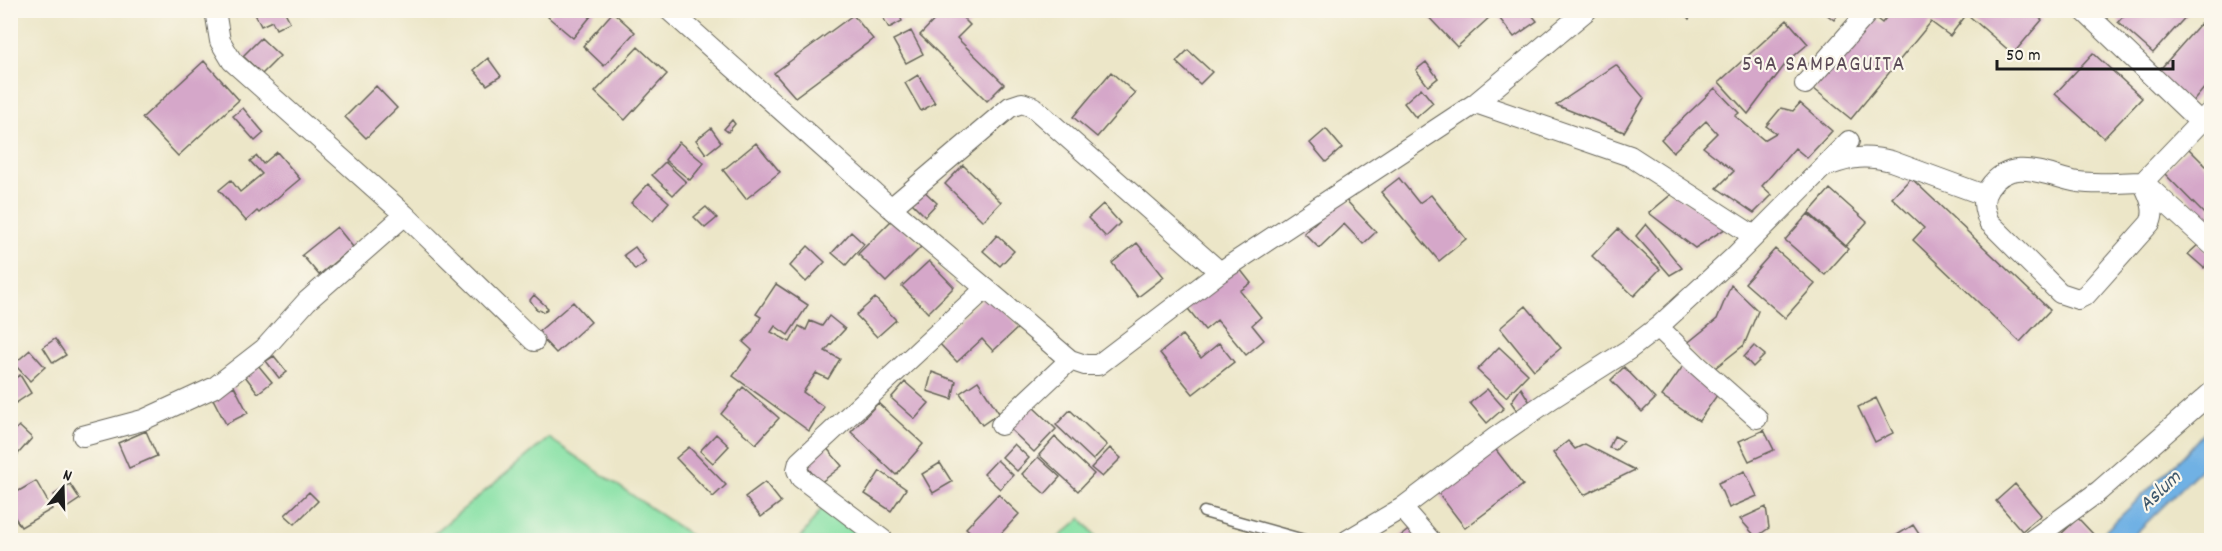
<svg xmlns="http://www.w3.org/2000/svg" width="2222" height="551" viewBox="0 0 2222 551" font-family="Dekko,sans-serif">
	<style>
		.green { fill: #88e1a6; stroke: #527e61; stroke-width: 1.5 }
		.water { fill: #70b1e4; stroke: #466680; stroke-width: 1.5 }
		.building { fill: #d5a7c9 }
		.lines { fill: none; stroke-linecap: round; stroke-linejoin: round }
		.lane-casing { stroke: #656358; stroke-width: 13 }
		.street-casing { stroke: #656358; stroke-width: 22 }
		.lane { stroke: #fff; stroke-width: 10 }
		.street { stroke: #fff; stroke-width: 20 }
		.labels { text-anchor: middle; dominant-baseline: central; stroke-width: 4.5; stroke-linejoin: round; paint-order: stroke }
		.water-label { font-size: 21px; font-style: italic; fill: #3e586c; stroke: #fbf7ec }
		.quarter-label { font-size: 22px; letter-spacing: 1.5px; fill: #5d4d59; stroke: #fbf7ec }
	</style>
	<rect width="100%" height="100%" fill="#fbf7ec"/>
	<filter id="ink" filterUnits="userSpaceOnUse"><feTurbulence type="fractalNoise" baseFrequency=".0167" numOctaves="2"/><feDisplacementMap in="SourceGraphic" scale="12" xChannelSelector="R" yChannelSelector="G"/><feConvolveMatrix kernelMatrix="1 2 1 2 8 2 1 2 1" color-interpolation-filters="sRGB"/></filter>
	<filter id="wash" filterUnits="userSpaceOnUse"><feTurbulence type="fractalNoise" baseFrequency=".008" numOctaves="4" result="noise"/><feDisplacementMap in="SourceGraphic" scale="24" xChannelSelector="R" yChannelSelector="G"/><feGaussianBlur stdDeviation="1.35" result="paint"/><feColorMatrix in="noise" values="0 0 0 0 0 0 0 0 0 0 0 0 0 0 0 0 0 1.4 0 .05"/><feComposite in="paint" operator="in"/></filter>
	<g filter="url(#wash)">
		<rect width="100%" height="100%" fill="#ece6c8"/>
		<path class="green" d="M549 438 693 537 700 540H426Z
			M822 508 875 540H799Z
			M1081 518 1099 540H1056Z"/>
		<path class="water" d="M2211 424V455L2197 473 2129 540H2096L2184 455Z"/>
		<g id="blocks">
			<path class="building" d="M253 10H284L290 22 276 29 272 21 261 26Z
				M554 10H596L573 38 548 17Z
				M879 10H897L902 21 889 28Z
				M944 10H955L970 25 957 38 1004 84 987 101 920 35Z
				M1422 10H1486L1491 16 1457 47Z
				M1493 10H1528L1537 21 1514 37Z
				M1682 10H1697L1689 19Z
				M1821 10H1841L1834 20Z
				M1892 10H1970L1950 36 1931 22 1851 119 1814 89 1873 16 1882 23Z
				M1972 10H2030L2042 20 2013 54 1968 15Z
				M2129 10H2186L2189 13 2153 53 2118 22Z
				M2198 10H2211V22Z
				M613 12 635 32 604 66 583 46Z
				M853 15 873 39 795 97 774 73Z
				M1787 20 1808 44 1787 62 1748 114 1719 82Z
				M2200 24 2211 34V80L2191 104 2156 74Z
				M911 31 923 54 906 63 893 40Z
				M261 38 280 56 262 74 243 56Z
				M638 47 667 74 625 120 595 92Z
				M1188 50 1212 72 1200 84 1176 62Z
				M2093 53 2142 98 2104 138 2055 94Z
				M488 58 501 76 487 85 474 70Z
				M204 61 239 100 178 156 142 118Z
				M1426 62 1438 78 1428 86 1416 70Z
				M1616 65 1644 98 1624 132 1556 105Z
				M1111 72 1135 93 1097 137 1073 117Z
				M918 75 935 103 921 111 905 83Z
				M376 86 397 108 366 138 345 117Z
				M1421 88 1433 103 1416 118 1404 103Z
				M1715 88 1739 113 1735 116 1764 140 1776 133 1766 126 1781 108 1793 111 1800 103 1832 131 1807 158 1795 148 1762 186 1772 195 1754 213 1717 188 1734 171 1703 147 1717 133 1706 121 1673 152 1661 139Z
				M243 108 264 133 255 141 233 116Z
				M732 120 735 124 728 132 724 129Z
				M711 128 721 142 706 154 696 140Z
				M1326 129 1342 148 1326 162 1310 143Z
				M679 142 704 163 690 180 665 160Z
				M756 143 780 172 746 199 723 170Z
				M2188 148 2209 169 2211 166V221L2164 173Z
				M277 152 300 179 259 213 257 211 246 221 219 190 231 180 240 192 262 174 250 161 257 156 263 164Z
				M665 162 686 182 673 195 652 175Z
				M963 165 1001 202 983 221 945 184Z
				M1399 178 1419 203 1431 195 1466 239 1439 261 1381 192Z
				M1911 178 2050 310 2020 342 1913 240 1924 228 1892 198Z
				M648 184 669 202 653 221 631 203Z
				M921 188 937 203 925 216 909 200Z
				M1830 189 1867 222 1846 246 1809 213Z
				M1673 193 1728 227 1695 248 1649 213Z
				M1343 197 1376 232 1363 244 1344 224 1319 248 1304 233Z
				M1103 204 1120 223 1106 237 1088 218Z
				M706 207 717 218 705 228 694 217Z
				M1808 214 1848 249 1825 275 1785 240Z
				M893 219 921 247 886 282 858 254Z
				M1646 224 1682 268 1670 275 1636 236Z
				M337 227 353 247 319 275 302 255Z
				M1618 229 1660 269 1634 296 1592 256Z
				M851 232 864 244 846 265 832 253Z
				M997 235 1014 251 1000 266 983 251Z
				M1137 243 1164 277 1138 297 1112 263Z
				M2199 244 2211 256V260L2204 268 2188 254Z
				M808 246 825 262 806 282 790 266Z
				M635 247 646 262 635 270 624 255Z
				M1775 249 1815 284 1785 318 1745 283Z
				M929 261 954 287 928 313 902 286Z
				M1236 264 1251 283 1240 291 1261 317 1252 325 1264 340 1246 355 1217 320 1205 330 1185 305Z
				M776 284 808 305 788 335 775 326 771 332 790 342 799 326 806 330 810 321 822 326 829 316 845 329 825 351 840 359 828 379 816 373 803 392 824 407 809 431 733 376 752 350 743 342 752 333 761 317 756 314Z
				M1731 285 1758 311 1744 345 1711 371 1685 345 1717 319Z
				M988 294 1019 327 993 351 982 339 957 362 937 341Z
				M534 295 548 308 544 312 536 309 530 300Z
				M875 298 896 320 877 337 856 315Z
				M573 302 591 322 556 353 537 333Z
				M1526 306 1561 348 1534 370 1500 328Z
				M1182 335 1201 358 1219 343 1234 362 1193 394 1160 353Z
				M55 339 66 355 53 363 43 347Z
				M1754 346 1765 355 1753 367 1744 357Z
				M1499 347 1528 374 1506 397 1477 370Z
				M30 350 45 367 30 381 14 364Z
				M274 356 287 372 279 378 266 361Z
				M258 365 272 382 258 393 245 376Z
				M1683 366 1720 391 1699 421 1662 396Z
				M1624 367 1655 399 1642 412 1611 380Z
				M932 372 956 381 952 399 927 391Z
				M20 375 31 393 16 403 10 394V381Z
				M978 381 999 413 982 425 960 393Z
				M905 382 929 403 915 419 891 398Z
				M234 386 248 413 226 424 212 397Z
				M743 387 779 418 756 444 721 414Z
				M1521 388 1531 404 1520 415 1511 402Z
				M1487 389 1504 408 1487 423 1470 403Z
				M1876 398 1893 433 1875 442 1858 407Z
				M878 403 923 444 896 475 851 432Z
				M1031 405 1056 429 1034 452 1009 428Z
				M1070 410 1107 445 1093 460 1056 425Z
				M19 426 32 438 12 461 10 435Z
				M1764 430 1774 450 1749 461 1739 441Z
				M146 431 157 456 129 468 118 443Z
				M716 434 729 446 713 463 700 451Z
				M1614 436 1624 441 1616 450 1609 448Z
				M1055 437 1094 474 1078 491 1039 455Z
				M1568 441 1575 449 1585 444 1635 470 1584 495 1553 453Z
				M1014 444 1029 458 1017 471 1002 457Z
				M825 446 842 466 820 483 804 463Z
				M1493 446 1523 485 1465 528 1436 490Z
				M689 447 726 485 713 497 676 458Z
				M1110 448 1121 458 1102 477 1091 468Z
				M1038 457 1060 477 1045 494 1022 474Z
				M997 460 1013 475 1000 489 984 474Z
				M940 463 952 482 933 493 922 474Z
				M880 471 906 489 891 511 865 494Z
				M1745 471 1757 496 1729 508 1718 483Z
				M36 481 52 509 21 527 10 510V496Z
				M765 482 781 502 761 517 745 497Z
				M70 484 80 499 65 509 54 495Z
				M2015 484 2041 515 2022 531 1996 501Z
				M309 492 318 501 295 524 285 515Z
				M998 494 1019 514 995 540H979L966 528Z
				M1766 507 1769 528 1756 537 1740 519Z
				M2078 518 2093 534 2086 540H2055Z
				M1415 525 1428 540H1400L1398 538Z
				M1913 525 1923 540H1889Z"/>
		</g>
	</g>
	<g filter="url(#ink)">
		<use href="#blocks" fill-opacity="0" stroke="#656358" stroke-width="1.5"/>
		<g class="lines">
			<defs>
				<path id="lane" d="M1204 512 1304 540"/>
				<path id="street" d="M215 10 220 41 232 61 405 215 534 341
					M669 10 891 208 1070 360 1085 365H1098L1220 272 1476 103 1587 10
					M2083 10 2200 122
					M1805 84 1870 10
					M1476 103 1630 156 1754 236
					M1827 166C1852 157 1865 155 1891 161L1984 195
					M2143 182C2148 194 2157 209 2150 223L2086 295 2078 299 2060 293 1989 222C1984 210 1981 199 1989 188 2012 154 2048 177 2078 182 2099 185 2122 182 2143 182L2212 245
					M2143 182 2212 110
					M891 208 1010 107 1022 103 1033 107 1220 272
					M1658 327 1696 364 1757 418
					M1001 425 1070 360
					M83 436 143 420 215 387 264 349 307 301 405 215
					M1402 508 1430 540
					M883 540 801 478 797 470 799 462 985 289
					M1348 540 1402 508 1496 437 1551 399 1628 350 1658 327 1734 257 1849 141
					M2032 540 2099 491 2212 392"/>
			</defs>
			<use href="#lane" class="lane-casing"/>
			<use href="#street" class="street-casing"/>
			<use href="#lane" class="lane"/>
			<use href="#street" class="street"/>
		</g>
	</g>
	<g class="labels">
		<g class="water-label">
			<text transform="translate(2161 492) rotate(-44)">Aslum</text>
		</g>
		<g class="quarter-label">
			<text x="1824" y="65">59A SAMPAGUITA</text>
		</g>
	</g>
	<rect width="2222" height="551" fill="none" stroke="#fbf7ec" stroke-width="36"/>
	<g transform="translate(63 488) rotate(19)" stroke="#fbf7ec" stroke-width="4.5" paint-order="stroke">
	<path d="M0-4.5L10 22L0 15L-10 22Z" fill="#1c1c1c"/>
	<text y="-9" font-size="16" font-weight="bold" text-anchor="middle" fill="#1c1c1c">N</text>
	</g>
	<path d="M1997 60v9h176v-9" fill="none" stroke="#1c1c1c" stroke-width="3"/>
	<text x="2006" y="60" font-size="18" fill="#1c1c1c" stroke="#fbf7ec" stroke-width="4.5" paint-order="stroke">50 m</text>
</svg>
